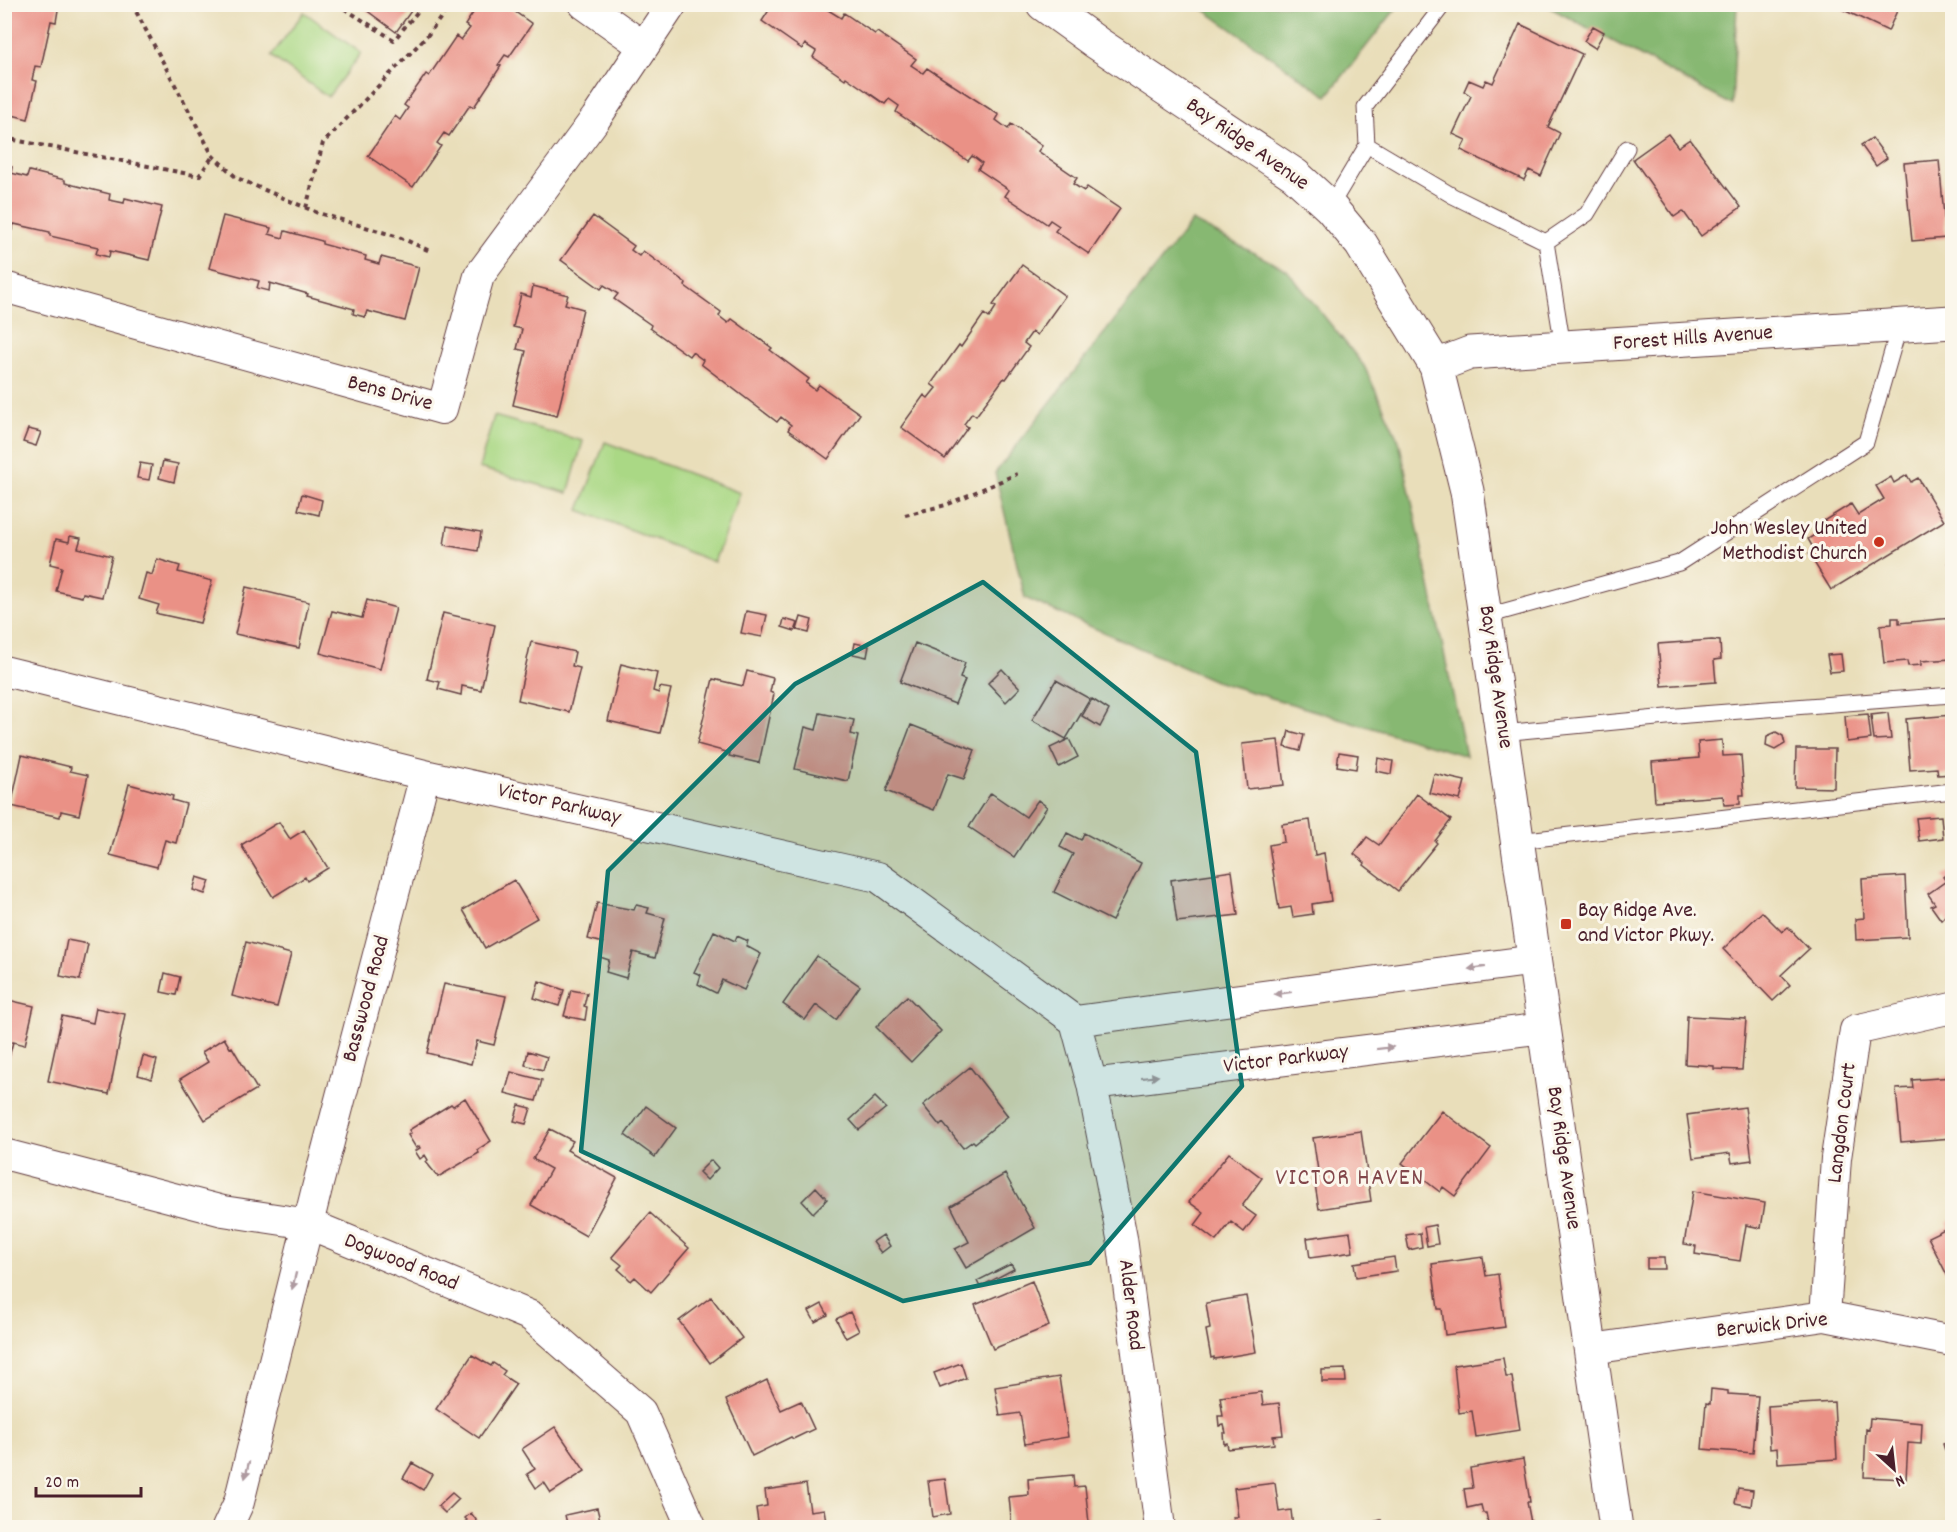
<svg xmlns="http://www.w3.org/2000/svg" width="1957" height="1532" viewBox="0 0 1957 1532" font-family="Dekko,sans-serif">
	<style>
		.green { fill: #aad885; stroke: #7a7c58; stroke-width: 1.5 }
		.forest { fill: #87b872; stroke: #686c4e; stroke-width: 1.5 }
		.building { fill: #ea9186 }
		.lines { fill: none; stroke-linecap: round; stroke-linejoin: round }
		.service-casing { stroke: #623c40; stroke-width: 17 }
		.minor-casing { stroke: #623c40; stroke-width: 32 }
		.tertiary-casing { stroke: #623c40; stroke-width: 35 }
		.secondary-casing { stroke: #623c40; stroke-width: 35 }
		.path { stroke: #623c40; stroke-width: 4; stroke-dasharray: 4.5 4.5; stroke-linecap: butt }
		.service { stroke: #fff; stroke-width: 15 }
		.minor { stroke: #fff; stroke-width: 30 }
		.tertiary { stroke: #fff; stroke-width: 33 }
		.secondary { stroke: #fff; stroke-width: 33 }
		.oneway { fill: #ae9aa0 }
		.marked { fill: #0f766e; fill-opacity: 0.2; stroke: #0f766e; stroke-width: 4.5; stroke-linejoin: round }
		.poi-dot { fill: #c8321e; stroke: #fbf7ec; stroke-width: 2 }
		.labels { text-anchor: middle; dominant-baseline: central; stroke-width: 6; stroke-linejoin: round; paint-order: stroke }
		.street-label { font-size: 22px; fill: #4a1f2b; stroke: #fbf7ec }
		.poi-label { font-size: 22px; fill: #4a1f2b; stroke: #fbf7ec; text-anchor: end }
		.neighbourhood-label { font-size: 24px; letter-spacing: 1.5px; fill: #82474b; stroke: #fbf7ec }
	</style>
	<rect width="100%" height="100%" fill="#fbf7ec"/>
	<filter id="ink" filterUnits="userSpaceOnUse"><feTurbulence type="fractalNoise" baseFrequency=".0167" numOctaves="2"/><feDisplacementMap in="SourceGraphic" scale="12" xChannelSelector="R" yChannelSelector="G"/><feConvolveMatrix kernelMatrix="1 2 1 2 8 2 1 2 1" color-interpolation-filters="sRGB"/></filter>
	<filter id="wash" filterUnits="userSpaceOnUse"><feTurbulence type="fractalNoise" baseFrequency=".008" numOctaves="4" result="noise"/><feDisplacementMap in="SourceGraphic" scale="24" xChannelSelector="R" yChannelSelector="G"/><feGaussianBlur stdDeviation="1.35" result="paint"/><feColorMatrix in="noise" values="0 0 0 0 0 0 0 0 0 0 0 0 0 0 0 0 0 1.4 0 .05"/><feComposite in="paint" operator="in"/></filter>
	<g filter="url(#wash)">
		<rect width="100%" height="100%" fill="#e9deba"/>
		<path class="green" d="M304 12 361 53 328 97 271 56Z
			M494 416 583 441 568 493 479 468Z
			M605 442 740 493 714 562 579 510Z"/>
		<path class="forest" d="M1197 5H1399L1327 96Z
			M1545 5H1737L1732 105Z
			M1192 221 1287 270 1364 366 1399 441 1466 756 1215 681 1025 598 995 473Z"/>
		<g id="blocks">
			<path class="building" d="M4 4H59L56 22 51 21 41 67 35 66 32 80 37 81 28 119 4 113Z
				M358 4H416L396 32Z
				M479 4H504L532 24 509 57 505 55 498 65 501 66 474 107 470 105 449 136 444 133 437 143 441 146 413 187 368 156 395 116 400 120 408 108 404 105 426 74 429 76 456 36 461 40 470 28 465 25Z
				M773 4H832L828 10 841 18 844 13 875 34 877 32 916 59 911 65 923 73 927 68 999 115 996 120 1008 129 1011 124 1042 146 1038 151 1077 178 1073 184 1084 191 1087 187 1120 209 1089 254 1055 231 1059 226 1050 220 1047 224 1005 196 1009 190 978 169 982 163 974 157 972 156 968 161 896 112 899 106 889 99 885 104 846 77 845 79 813 57 816 51 805 44 802 49 762 21Z
				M1831 4H1900L1888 31Z
				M1520 24 1582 54 1548 127 1560 133 1547 162 1541 176 1529 170 1524 180 1461 150 1466 140 1453 134 1471 96 1464 91 1469 80 1483 86 1486 80 1493 83Z
				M1593 26 1604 32 1595 48 1584 41Z
				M1668 134 1678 147 1690 139 1741 207 1701 236 1683 211 1674 217 1633 159Z
				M1872 138 1887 158 1876 166 1861 145Z
				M1939 160 1946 238 1912 241 1904 163Z
				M4 166 12 167 11 173 27 177 29 171 65 180V183L110 194 109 200 124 203 125 198 162 207 149 260 110 251 109 257 96 254 98 247 50 236V232L14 224 12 230 4 228Z
				M223 216 271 228 269 234 283 238 285 231 322 241V244L366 256 365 260 379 264 381 257 419 267 405 321 367 311 365 317 353 314 354 309 307 296 308 294 270 283 269 291 257 288 259 281 209 268Z
				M593 216 634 246 631 250 639 256 643 251 686 283 685 286 721 312 719 316 728 323 732 319 772 348 770 350 809 379 806 383 815 390 819 385 860 414 828 459 788 430 791 425 781 417 777 422 701 364 703 360 692 352 689 356 650 328 651 325 614 299 618 294 604 285 601 289 561 260Z
				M1022 265 1065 296 1037 335 1032 332 1024 343 1029 347 1006 379 1004 378 976 416 972 413 964 424 968 427 945 459 901 427 924 395 928 398 936 388 931 384 959 345 961 347 984 314 989 318 996 307 993 305Z
				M533 286 568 295 565 304 583 309 557 416 513 405 526 351 517 349 522 329 513 327 521 294 531 297Z
				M28 429 41 432 36 446 23 442Z
				M163 461 178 464 174 482 159 478Z
				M140 463 152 465 149 480 137 478Z
				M1907 475 1911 482 1918 478 1944 521 1831 590 1809 554 1815 551 1808 539 1821 531 1817 525 1851 504 1858 515 1884 499 1876 486 1891 477 1894 483Z
				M302 494 322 500 319 515 298 510Z
				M447 526 481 532 478 551 444 545Z
				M70 536 81 538 78 548 112 556 102 597 83 593 82 597 56 591 62 567 50 564 56 539 69 542Z
				M1952 541V568H1949L1947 542Z
				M157 559 180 566 178 572 212 581 200 623 159 614 156 613 159 605 139 599 146 573 152 575Z
				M246 587 309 602 299 648 235 634Z
				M367 600 396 608 380 669 320 653 332 611 362 618Z
				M746 611 767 615 762 637 741 633Z
				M443 613 495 625 481 690 462 686 461 695 438 689 440 682 427 679Z
				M801 617 812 620 809 633 797 630Z
				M1892 618H1899V623L1952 618V659L1921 661V665L1908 666 1907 661 1884 663 1880 625 1892 624Z
				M784 619 798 623 795 631 782 627Z
				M1712 640 1720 641 1721 659 1714 660 1716 682 1662 686 1658 644Z
				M531 642 575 652 572 666 580 668 569 712 518 700Z
				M855 643 869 646 867 657 853 654Z
				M915 643 965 663 960 678 965 680 955 704 900 682Z
				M1841 654 1843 671 1830 672 1827 655Z
				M621 664 657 673 653 691 659 693 660 687 671 689 660 733 608 721Z
				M1002 669 1020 688 1006 702 988 683Z
				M747 671 773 678 770 692 774 694 759 763 729 756 730 753 697 744 713 679 743 686Z
				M1056 680 1090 699 1066 739 1032 720Z
				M1092 699 1109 710 1100 727 1082 716Z
				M820 713 854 720 851 734 858 736 848 781 795 769 805 727 816 730Z
				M1888 713 1891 739 1874 740 1871 715Z
				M1868 714 1871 739 1847 742 1845 716Z
				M1952 715V774L1938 775 1937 768 1910 770 1906 719Z
				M911 725 975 750 964 779 948 774 934 810 886 791Z
				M1289 731 1304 735 1300 751 1285 747Z
				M1776 732 1783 736 1785 744 1775 750 1766 746 1767 736Z
				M1069 739 1078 757 1059 767 1050 748Z
				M1278 740 1284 785 1247 789 1242 744Z
				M1722 740 1723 756 1741 755 1744 795H1740V804L1724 805 1723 796 1655 801 1652 762 1699 758 1698 742Z
				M1796 749H1835L1834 788 1795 787Z
				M1339 752 1358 755 1356 769 1337 766Z
				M22 755 71 767 70 771 88 775 79 815 61 811 60 817 11 806Z
				M1378 758 1393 761 1391 774 1376 771Z
				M1434 774 1465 781 1460 800 1429 793Z
				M129 784 173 796 172 800 186 804 176 843 165 840 157 867 110 855Z
				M991 793 1026 817 1038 800 1047 807 1014 857 969 827Z
				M1417 794 1451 820 1435 841 1437 843 1398 891 1364 865 1365 863 1354 854 1367 837 1379 845Z
				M1941 816 1943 838 1919 841 1916 818Z
				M1310 820 1315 855 1324 853 1331 901 1312 904 1313 914 1293 917 1291 907 1279 909 1269 845 1284 842 1282 824Z
				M279 822 290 839 304 830 328 868 307 881 305 877 273 897 241 845Z
				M1067 833 1081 840 1084 833 1141 863 1112 921 1054 892 1073 854 1060 847Z
				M1952 870V928L1945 916 1941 920 1931 906 1935 904 1928 894 1946 881 1943 877Z
				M1232 871 1238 915 1177 922 1171 880Z
				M1905 876 1908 937 1856 940 1855 919 1864 918 1862 879Z
				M197 877 210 881 205 894 193 890Z
				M514 880 537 918 485 948 463 910Z
				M597 903 634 910 636 905 649 908 647 913 665 918 655 958 633 952 626 978 606 972 609 960 600 957 603 943 588 939Z
				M1762 912 1782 932 1788 927 1809 949 1781 975 1790 985 1773 1001 1723 949Z
				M714 931 735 941 737 936 748 941 746 946 761 954 744 990 722 980 716 993 698 984 701 975 694 972Z
				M67 940 88 944 80 980 60 976Z
				M246 942 291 954 277 1007 232 996Z
				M817 956 860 986 836 1020 816 1005 805 1020 783 1004Z
				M165 973 180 977 176 995 161 992Z
				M539 981 564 990 559 1006 534 998Z
				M444 984 506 996 494 1045 477 1041 471 1064 427 1053Z
				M571 990 587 993 584 1006 587 1007 585 1020 564 1016Z
				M907 996 941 1031 911 1062 876 1027Z
				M4 999 34 1006 25 1045 13 1042 5 1072Z
				M96 1008 125 1014 109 1094 48 1081 62 1016 93 1023Z
				M1687 1016 1746 1019 1742 1070 1714 1069V1066L1685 1064Z
				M224 1038 230 1048 232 1047 257 1089 205 1120 180 1079 208 1062 202 1052Z
				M528 1051 547 1057 543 1070 525 1065Z
				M143 1056 157 1060 152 1079 138 1075Z
				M970 1067 1008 1116 975 1143 973 1141 963 1148 943 1123 940 1126 923 1105Z
				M511 1072 542 1080 536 1101 505 1093Z
				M1952 1077V1138L1901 1142 1896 1089 1913 1088 1912 1080Z
				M875 1097 886 1108 859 1130 850 1120Z
				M465 1098 491 1141 477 1150 479 1153 438 1177 426 1162 428 1160 425 1155 420 1159 415 1151 420 1148 419 1146 416 1148 408 1135 411 1133 409 1130 451 1104 453 1106Z
				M519 1105 531 1108 526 1124 514 1121Z
				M646 1106 676 1128 655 1157 625 1135Z
				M1745 1107 1752 1160 1732 1163 1730 1153 1693 1158 1687 1115Z
				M1442 1111 1491 1148 1455 1196 1443 1187 1440 1192 1402 1163Z
				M550 1129 573 1141 567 1150 617 1178 586 1236 531 1205 551 1169 533 1159Z
				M1361 1131 1371 1201 1319 1209 1314 1178 1319 1177 1313 1138Z
				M1229 1153 1262 1178 1242 1206 1256 1216 1244 1232 1231 1222 1216 1241 1195 1225 1204 1213 1189 1202Z
				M711 1160 718 1168 707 1180 699 1172Z
				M1005 1174 1035 1228 966 1268 955 1249 969 1242 951 1206Z
				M816 1187 827 1199 813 1213 802 1201Z
				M1693 1191 1765 1203 1761 1228 1746 1225 1740 1261 1695 1254 1696 1246 1684 1244Z
				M650 1213 689 1248 651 1292 635 1277 631 1281 627 1277 618 1269 622 1265 612 1257Z
				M1952 1220V1285L1928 1237 1949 1227 1947 1223Z
				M1435 1225 1438 1244 1427 1246 1424 1227Z
				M1350 1232 1353 1252 1310 1258 1307 1238Z
				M1420 1233 1422 1247 1409 1250 1406 1235Z
				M883 1235 890 1246 881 1253 873 1242Z
				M1394 1257 1396 1271 1356 1277 1354 1263Z
				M1483 1257 1486 1276 1498 1274 1505 1327 1445 1335 1442 1309H1438L1432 1264Z
				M1647 1258H1664L1665 1269H1647Z
				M1011 1264 1014 1269 980 1287 977 1281Z
				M1032 1281 1049 1326 993 1349 975 1305Z
				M1246 1296 1256 1352 1214 1359V1357L1211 1358 1206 1330 1210 1329 1206 1303Z
				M711 1297 742 1338 710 1363 679 1321Z
				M822 1304 828 1315 815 1322 809 1311Z
				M850 1312 859 1331 846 1338 836 1319Z
				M472 1355 491 1366 493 1363 505 1371 502 1375 516 1384 479 1438 436 1409Z
				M1503 1358 1506 1377H1512L1520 1430 1476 1437 1472 1411 1459 1413 1454 1365Z
				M961 1363 966 1378 940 1388 934 1373Z
				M1345 1369 1346 1382H1322V1370Z
				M1059 1377 1068 1437 1025 1444 1020 1413 1000 1416 995 1387Z
				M767 1380 781 1410 801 1401 814 1429 793 1439 791 1437 752 1456 726 1400Z
				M1711 1389 1728 1391V1394L1758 1396 1753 1453 1702 1449 1706 1403 1710 1404Z
				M1261 1392 1263 1405 1279 1403 1283 1435 1273 1436 1274 1444 1228 1449 1227 1443 1224 1444 1223 1433H1226L1224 1425 1219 1426 1218 1416H1223L1220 1397Z
				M1834 1402 1837 1459 1778 1463 1777 1448 1770 1449 1768 1406Z
				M1870 1418 1922 1423 1921 1444 1908 1443 1906 1479 1864 1477 1866 1429 1869 1430Z
				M555 1427 585 1471 551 1493 544 1482 536 1488 527 1474 535 1469 522 1449Z
				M1952 1441V1488L1946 1470 1951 1469 1943 1444Z
				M1523 1459 1530 1502H1527L1532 1528H1489L1486 1513H1483L1481 1505 1467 1508 1464 1489 1473 1488 1470 1468Z
				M412 1463 432 1474 423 1490 403 1478Z
				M1073 1475 1074 1487 1085 1486 1089 1523H1080L1081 1528H1012L1009 1497 1029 1495 1028 1479Z
				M945 1479 950 1514 933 1517 928 1481Z
				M1275 1483 1279 1512 1291 1510 1293 1528H1235L1233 1517H1238L1234 1488Z
				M806 1484 810 1511 824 1509 827 1528H771V1526L759 1528 756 1508 767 1506 765 1490Z
				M1738 1488 1753 1490 1751 1506 1735 1503Z
				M452 1493 459 1499 445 1513 438 1506Z
				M597 1508 601 1524 608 1522 609 1528H568L565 1515Z
				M471 1513 482 1528H459L467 1520 465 1518Z
				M1381 1520 1382 1528H1352V1527Z"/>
		</g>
	</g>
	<g filter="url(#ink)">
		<use href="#blocks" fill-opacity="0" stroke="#623c40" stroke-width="1.5"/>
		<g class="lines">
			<defs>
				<path id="service" d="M1367 145 1365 107 1444 4
					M1330 207 1367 145 1453 196 1546 242 1563 347
					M1546 242 1587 214 1627 148
					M1487 616 1679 563 1866 442 1899 327
					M1502 733 1688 715 1952 695
					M1518 841 1952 791"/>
				<path id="minor" d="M584 4 643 46
					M4 287 442 409 479 276 596 118 672 4
					M4 671 425 775 878 877 1075 1021 1092 1084 1122 1238 1160 1528
					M1075 1021 1535 960
					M1092 1084 1544 1028
					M4 1154 223 1211 309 1224 531 1316 641 1412 692 1528
					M1825 1316 1836 1158 1855 1030 1952 1008
					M1591 1349 1825 1316 1952 1341
					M227 1528 239 1502 317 1188 425 775"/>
				<path id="tertiary" d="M1436 366 1470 353 1952 322"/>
				<path id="secondary" d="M1043 4 1097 43 1295 175 1330 207 1361 244 1436 366 1467 491 1616 1528"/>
			</defs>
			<use href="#service" class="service-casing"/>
			<use href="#minor" class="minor-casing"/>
			<use href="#tertiary" class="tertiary-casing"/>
			<use href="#secondary" class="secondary-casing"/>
			<path class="path" d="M132 4 213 156 237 178 318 213 399 237 432 252
				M337 4 394 40 424 4
				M4 138 199 176 213 156
				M306 208 323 143 427 36 451 4
				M905 515 946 505 1017 474"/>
			<use href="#service" class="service"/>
			<use href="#minor" class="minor"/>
			<use href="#tertiary" class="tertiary"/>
			<use href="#secondary" class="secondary"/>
		</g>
		<defs><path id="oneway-solid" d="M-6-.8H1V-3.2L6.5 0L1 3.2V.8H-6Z" transform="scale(1.5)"/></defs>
		<g class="oneway">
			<use href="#oneway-solid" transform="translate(1477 968) rotate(172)"/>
			<use href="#oneway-solid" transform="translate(1283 993) rotate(172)"/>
			<use href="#oneway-solid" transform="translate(1385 1048) rotate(-7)"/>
			<use href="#oneway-solid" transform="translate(1150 1077) rotate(-7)"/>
			<use href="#oneway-solid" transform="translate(294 1281) rotate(104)"/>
			<use href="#oneway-solid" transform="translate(247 1470) rotate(104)"/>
		</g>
	</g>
	<path class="marked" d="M983 582 1196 752 1242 1086 1090 1263 903 1301 581 1151 608 871 795 684Z"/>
	<g class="poi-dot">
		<circle cx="1879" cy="542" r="6"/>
		<rect x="1560" y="918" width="12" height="12" rx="3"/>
	</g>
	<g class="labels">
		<g class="street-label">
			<text transform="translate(1247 145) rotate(35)">Bay Ridge Avenue</text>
			<text transform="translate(1693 339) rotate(-4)">Forest Hills Avenue</text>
			<text transform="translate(390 394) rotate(15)">Bens Drive</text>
			<text transform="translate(1495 677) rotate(82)">Bay Ridge Avenue</text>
			<text transform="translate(559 805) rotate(13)">Victor Parkway</text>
			<text transform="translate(367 999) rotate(-75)">Basswood Road</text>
			<text transform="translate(1286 1060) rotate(-7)">Victor Parkway</text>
			<text transform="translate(1843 1123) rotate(-83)">Langdon Court</text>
			<text transform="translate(1563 1158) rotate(82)">Bay Ridge Avenue</text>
			<text transform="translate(401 1263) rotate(22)">Dogwood Road</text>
			<text transform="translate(1130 1305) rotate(83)">Alder Road</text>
			<text transform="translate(1772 1326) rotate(-6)">Berwick Drive</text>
		</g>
		<g class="poi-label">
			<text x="1867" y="529">John Wesley United<tspan x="1867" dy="25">Methodist Church</tspan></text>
			<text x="1578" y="911" text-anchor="start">Bay Ridge Ave.<tspan x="1578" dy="25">and Victor Pkwy.</tspan></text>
		</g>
		<g class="neighbourhood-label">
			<text x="1350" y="1179">VICTOR HAVEN</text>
		</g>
	</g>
	<rect width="1957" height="1532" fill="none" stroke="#fbf7ec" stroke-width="24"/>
	<g transform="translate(1894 1469) rotate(153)" stroke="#fbf7ec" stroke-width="4.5" paint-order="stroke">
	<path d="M0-4.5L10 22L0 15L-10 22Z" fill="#4a1f2b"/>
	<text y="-9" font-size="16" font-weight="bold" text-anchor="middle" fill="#4a1f2b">N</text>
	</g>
	<path d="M36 1487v9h105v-9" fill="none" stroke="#4a1f2b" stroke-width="3"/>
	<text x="45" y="1487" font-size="18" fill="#4a1f2b" stroke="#fbf7ec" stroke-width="4.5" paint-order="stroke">20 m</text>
</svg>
